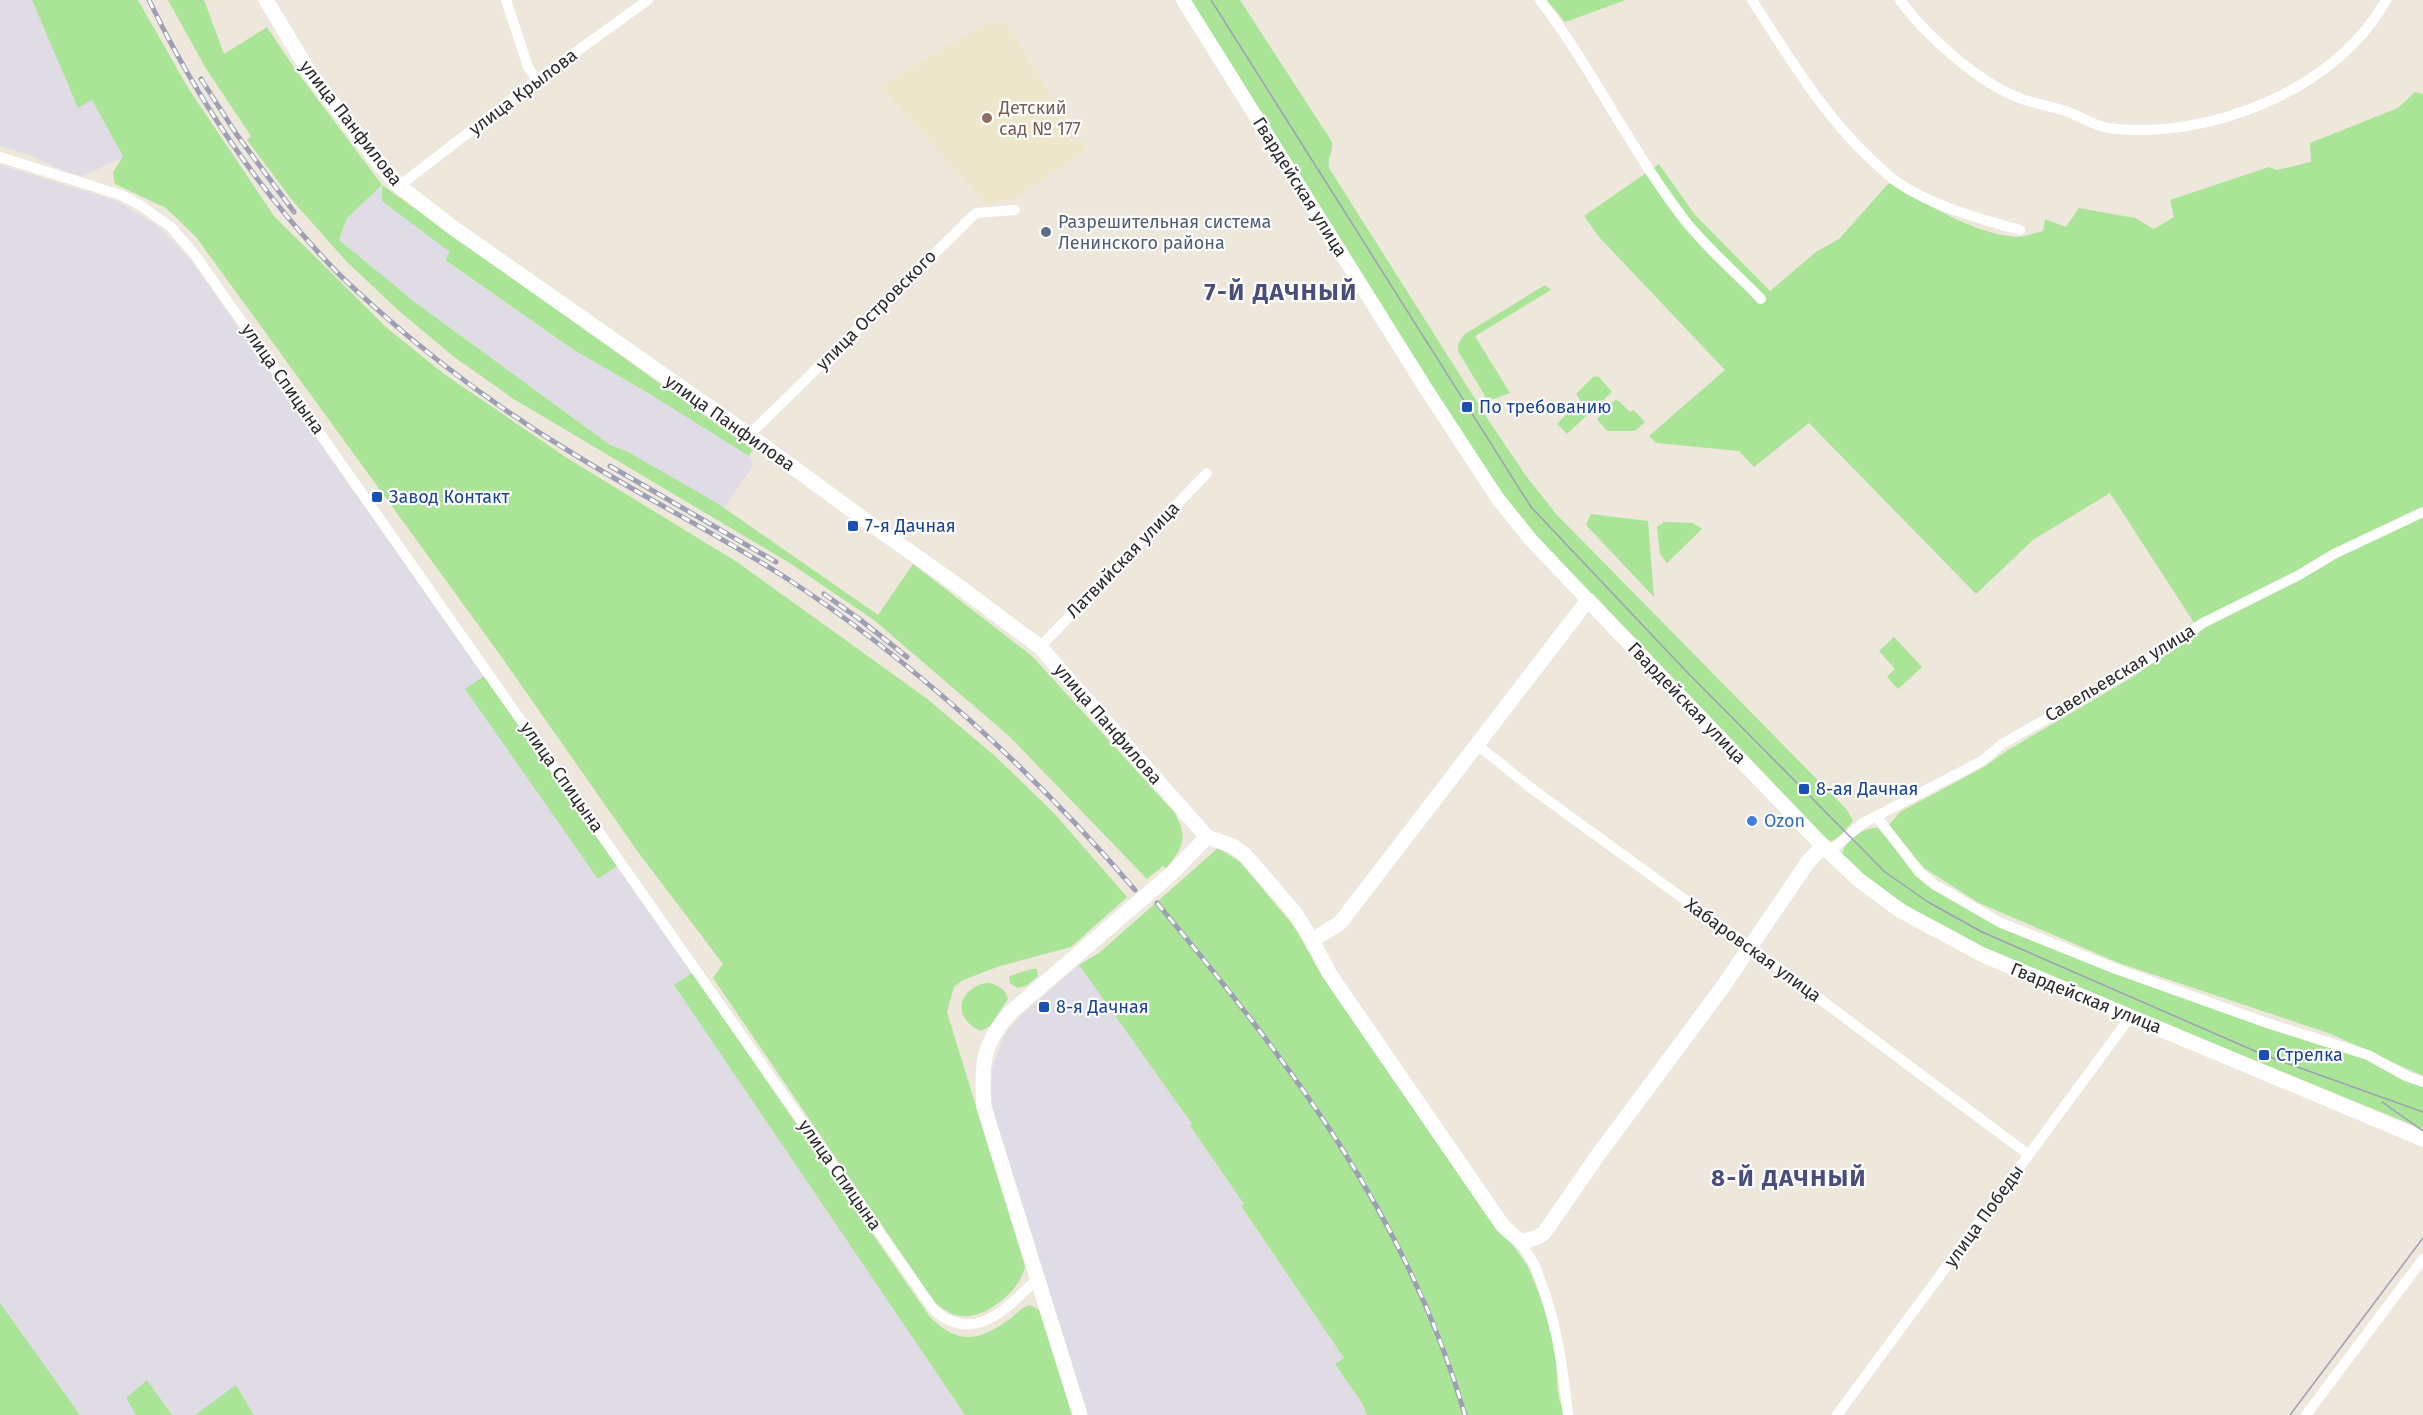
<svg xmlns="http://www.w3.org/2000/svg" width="2423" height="1415" viewBox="0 0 2423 1415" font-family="'Fira Sans',sans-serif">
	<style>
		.industrial { fill: #e0dce5 }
		.education { fill: #efe7cb }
		.green { fill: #a9e497 }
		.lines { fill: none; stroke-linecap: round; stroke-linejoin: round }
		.minor { stroke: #fff; stroke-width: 10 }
		.tertiary { stroke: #fff; stroke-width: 14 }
		.secondary { stroke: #fff; stroke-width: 15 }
		.tram { stroke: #9e9fb5; stroke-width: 1.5 }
		.rail-casing { stroke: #9e9fb5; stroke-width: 5 }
		.rail { stroke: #fff; stroke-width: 3; stroke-dasharray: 9; stroke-linecap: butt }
		.education-dot { fill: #8d6e63; stroke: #fff; stroke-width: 2 }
		.service-dot { fill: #5c6f8a; stroke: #fff; stroke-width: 2 }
		.transit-dot { fill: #1a4fb4; stroke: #fff; stroke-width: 2 }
		.shop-dot { fill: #3f7fe0; stroke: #fff; stroke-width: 2 }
		.labels { text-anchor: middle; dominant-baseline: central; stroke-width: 4.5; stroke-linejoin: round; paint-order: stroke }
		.street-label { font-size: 18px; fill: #2a2a2a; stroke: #fff }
		.education-label { font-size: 18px; fill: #785e54; stroke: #fff; text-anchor: start }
		.service-label { font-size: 18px; fill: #4e5e75; stroke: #fff; text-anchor: start }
		.transit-label { font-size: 18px; fill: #164399; stroke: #fff; text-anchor: start }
		.shop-label { font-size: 18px; fill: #366cbe; stroke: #fff; text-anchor: start }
		.district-label { font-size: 24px; font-weight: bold; letter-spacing: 1.5px; fill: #494d7c; stroke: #fff }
	</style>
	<rect width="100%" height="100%" fill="#ede7dc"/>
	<path class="industrial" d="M0 0H32L78 107 92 99 123 157 83 176 71 174 27 154 0 146Z
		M0 165 117 201 158 226 191 260 692 973 674 985 965 1415H80L0 1303Z
		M382 185 419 228 451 252 445 261 574 350 645 391 749 456 753 466 724 508 628 452 610 445 416 303 339 240 347 218Z
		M1079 965 1192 1124 1190 1127 1244 1204 1241 1207 1344 1358 1335 1364 1362 1403 1367 1415H1088L991 1108 992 1069 1006 1032 1021 1015Z"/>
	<path class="education" d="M1005 22 1086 150 1014 199 986 204 880 86 984 24Z"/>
	<path class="green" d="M32 0H138L188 88 274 216 387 328 444 374 567 458 737 562 926 698 995 756 1053 812 1127 897 1071 947 997 967 963 980 954 987 947 1012 1025 1266C1022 1289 985 1320 961 1316 951 1315 942 1308 935 1303L713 978 723 964 638 852 498 652 196 237 166 208 115 184 113 173 123 156 92 100 78 108Z
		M168 0H204L224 54 267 27 295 69 382 185 753 450 749 456 645 391 574 350 445 260 450 252 382 201V185L347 218 339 240 416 303 610 445 628 452 717 503 878 615 913 564 1032 656 1174 812C1189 839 1183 846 1166 869L1163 866 1147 879 1009 736 874 620 788 562 512 398 453 356 398 310 346 261 292 200 247 140 251 136 205 67Z
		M1191 0H1240L1332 142C1333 152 1327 158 1329 168L1489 421 1526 476 1557 515 1847 810 1853 821 1840 836 1832 841 1825 839 1536 537 1503 496 1464 438Z
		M1547 0H1626L1565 22Z
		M2415 92 2423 94V1076L2331 1034 2119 963 1979 903 1924 868 1889 825 1900 812 1984 767 2008 750 2129 679 2200 632 2110 493 2033 540 1976 594 1809 423 1754 467 1739 451 1656 443 1649 436 1725 370 1599 237 1584 216 1659 164 1695 215 1770 291 1816 252 1839 239 1889 183C1925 203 1974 234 2016 237 2024 237 2035 233 2043 231L2045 219 2066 227 2079 208 2135 218 2154 229 2174 217 2170 200 2269 167 2277 170 2311 162 2310 143 2398 108Z
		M1545 285 1551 290 1475 336 1510 393 1488 401 1458 351C1458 343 1460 340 1465 334Z
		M1598 376 1612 392 1567 434 1557 424 1580 400 1576 394 1593 377Z
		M1615 400 1619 401 1630 412 1634 410 1645 422 1635 431H1607L1597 419Z
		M1591 514 1648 521 1654 597 1586 525Z
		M1664 522 1693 523 1702 529 1667 563 1660 554 1657 527Z
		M1894 637 1922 667 1898 689 1887 677 1895 669 1879 651Z
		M484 676 617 866 598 879 465 689Z
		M1873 828H1878L1895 848 1969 904 2151 981 2331 1041 2423 1085V1129L1984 950 1904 906 1863 878 1842 855C1844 842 1860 830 1873 828Z
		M1218 848 1240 862 1293 925 1323 977 1527 1265C1540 1293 1549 1321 1555 1351 1559 1371 1553 1398 1567 1415H1367L1362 1403 1335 1364 1344 1358 1241 1206 1244 1204 1190 1126 1192 1124 1079 965 1099 953Z
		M1032 969H1037L1038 976 1026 986 1017 988 1010 983 1009 976Z
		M692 973 930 1317C956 1343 976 1343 1007 1321 1015 1316 1020 1308 1030 1305L1039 1310 1073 1415H965L674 985Z
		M987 983C997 984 1006 989 1008 999L990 1026 981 1031C952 1019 957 988 987 983Z
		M0 1303 80 1415H0Z
		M147 1380 172 1415H136L126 1398Z
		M236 1385 254 1415H195Z"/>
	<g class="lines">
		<path class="minor" d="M506 0 528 67 537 80
			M1540 0C1594 71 1632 153 1687 223 1709 250 1737 274 1761 299
			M1752 0C1789 57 1825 118 1876 164 1883 170 1889 177 1897 182 1934 207 1978 218 2020 230
			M1900 0C1926 36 1980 84 2022 99 2037 104 2052 107 2066 111 2080 116 2094 126 2108 128 2207 141 2337 90 2386 0
			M0 157 121 195 140 205 171 227 195 255 934 1310C974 1346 1008 1307 1037 1279
			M399 186 537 80 648 0
			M749 435 976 213 1015 210
			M1040 647 1207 473
			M1476 744 1535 791 1750 947 2029 1155
			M1877 817 1919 872 1935 885 1999 922 2116 969 2267 1023 2368 1055 2406 1076 2423 1082
			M1829 852 1863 823 1982 761 2002 744 2134 669 2203 623 2299 575 2334 554 2423 512
			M1521 1242C1525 1251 1531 1258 1535 1266 1556 1318 1562 1360 1568 1415
			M1837 1415 2131 1016
			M2306 1415 2423 1259"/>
		<path class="tertiary" d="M1183 0 1426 389 1498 499 1531 540 1588 600"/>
		<path class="secondary" d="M266 0 310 73 373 156 399 186 452 227 749 435 865 520 957 585 1040 647 1207 837 1233 846 1245 855 1295 913 1312 940 1329 973 1503 1226 1521 1242 1538 1237 1544 1233 1598 1155 1722 988 1808 862 1823 846
			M1312 940 1340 923 1588 600 1823 846 1859 880 1901 911 1983 955 2423 1139
			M1080 1415 984 1107C981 1066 982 1043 1011 1012L1171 874 1207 837"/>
		<path class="tram" d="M1211 0 1531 507 1685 670 1885 872 1928 902 1982 932 2264 1055 2423 1112
			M2382 1102 2423 1131
			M2290 1415 2423 1238"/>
		<defs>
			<path id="rail" d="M149 0C196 98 257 188 332 267 344 280 358 292 371 304 433 360 501 410 572 453 641 496 714 532 783 576 912 659 1035 773 1135 890
				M201 79 237 135 294 212
				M610 466 776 562
				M824 594 858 618 907 657
				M1157 903C1288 1060 1407 1215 1465 1415"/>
		</defs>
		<use href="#rail" class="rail-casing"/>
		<use href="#rail" class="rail"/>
	</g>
	<circle class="education-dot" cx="987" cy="118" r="6"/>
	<circle class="service-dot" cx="1046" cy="232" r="6"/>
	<g class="transit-dot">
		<rect x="1461" y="401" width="12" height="12" rx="3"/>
		<rect x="371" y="491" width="12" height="12" rx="3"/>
		<rect x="847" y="520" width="12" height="12" rx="3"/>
		<rect x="1798" y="783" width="12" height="12" rx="3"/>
		<rect x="1038" y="1001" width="12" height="12" rx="3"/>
		<rect x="2258" y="1049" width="12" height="12" rx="3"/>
	</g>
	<circle class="shop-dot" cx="1752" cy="821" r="6"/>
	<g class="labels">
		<g class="street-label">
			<text transform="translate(523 92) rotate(-37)">улица Крылова</text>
			<text transform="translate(351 123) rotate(52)">улица Панфилова</text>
			<text transform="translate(1300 187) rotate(58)">Гвардейская улица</text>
			<text transform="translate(876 310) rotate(-45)">улица Островского</text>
			<text transform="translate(283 379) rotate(55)">улица Спицына</text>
			<text transform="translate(730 423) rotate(35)">улица Панфилова</text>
			<text transform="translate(1123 560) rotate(-46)">Латвийская улица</text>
			<text transform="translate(2120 673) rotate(-31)">Савельевская улица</text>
			<text transform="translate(1687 703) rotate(46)">Гвардейская улица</text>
			<text transform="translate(1108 724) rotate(49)">улица Панфилова</text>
			<text transform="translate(562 777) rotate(55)">улица Спицына</text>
			<text transform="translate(1753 950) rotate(36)">Хабаровская улица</text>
			<text transform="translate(2086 998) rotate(22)">Гвардейская улица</text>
			<text transform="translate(840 1175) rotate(55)">улица Спицына</text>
			<text transform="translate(1984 1216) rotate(-54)">улица Победы</text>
		</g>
		<g class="education-label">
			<text x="999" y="108">Детский<tspan x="999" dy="21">сад № 177</tspan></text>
		</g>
		<g class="service-label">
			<text x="1058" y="222">Разрешительная система<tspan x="1058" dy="21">Ленинского района</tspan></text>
		</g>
		<g class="transit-label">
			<text x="1479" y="407">По требованию</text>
			<text x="389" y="497">Завод Контакт</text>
			<text x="865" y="526">7-я Дачная</text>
			<text x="1816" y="789">8-ая Дачная</text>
			<text x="1056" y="1007">8-я Дачная</text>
			<text x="2276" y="1055">Стрелка</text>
		</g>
		<g class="shop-label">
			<text x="1764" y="821">Ozon</text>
		</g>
		<g class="district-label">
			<text x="1281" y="292">7-Й ДАЧНЫЙ</text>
			<text x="1789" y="1178">8-Й ДАЧНЫЙ</text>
		</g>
	</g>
</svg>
